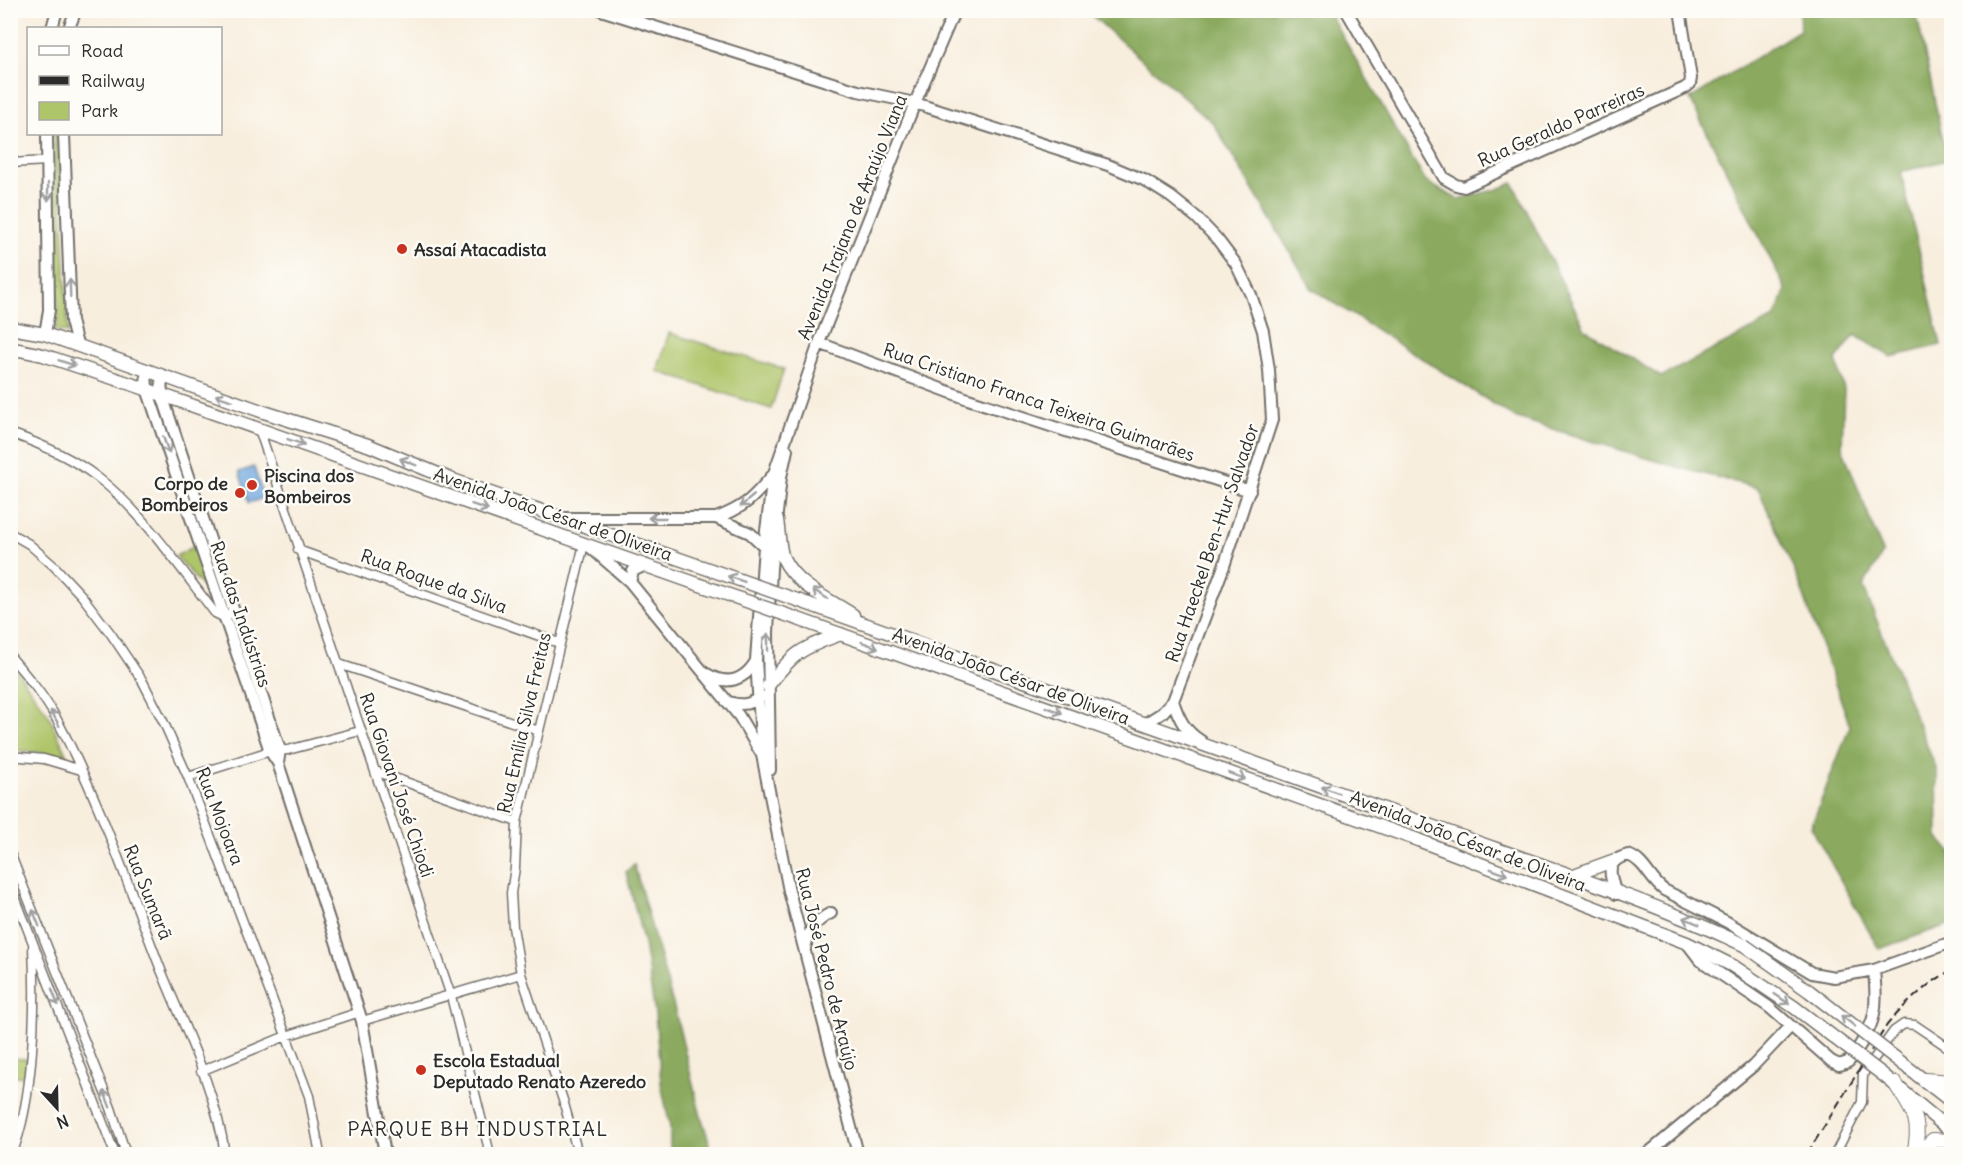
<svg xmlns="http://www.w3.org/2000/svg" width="1962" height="1165" viewBox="0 0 1962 1165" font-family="Delius,sans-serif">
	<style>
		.green { fill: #afc56a; stroke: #6d784a; stroke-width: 1.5 }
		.forest { fill: #8baa5e; stroke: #5b6a44; stroke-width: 1.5 }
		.water { fill: #72a7df; stroke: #4e6985; stroke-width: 1.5 }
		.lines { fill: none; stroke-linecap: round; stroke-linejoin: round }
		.minor-casing { stroke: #736f6a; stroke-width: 11 }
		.tertiary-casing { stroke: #736f6a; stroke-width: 14 }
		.secondary-casing { stroke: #736f6a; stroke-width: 15 }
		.trunk-casing { stroke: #736f6a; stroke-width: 16 }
		.minor { stroke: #fff; stroke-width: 8 }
		.tertiary { stroke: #fff; stroke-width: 10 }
		.secondary { stroke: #fff; stroke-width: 12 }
		.trunk { stroke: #fff; stroke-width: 14 }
		.rail { stroke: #2b2b2b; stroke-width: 2; stroke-dasharray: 9 4.5; stroke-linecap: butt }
		.secondary-bridge-casing { stroke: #736f6a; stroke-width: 15; stroke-linecap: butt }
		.secondary-bridge { stroke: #fff; stroke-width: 12 }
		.oneway { stroke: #a0a0a0 }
		.poi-dot { fill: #c8321e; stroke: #fdfcf7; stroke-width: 2 }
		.labels { text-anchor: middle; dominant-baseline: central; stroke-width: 5; stroke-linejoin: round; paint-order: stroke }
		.street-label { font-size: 18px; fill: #2b2b2b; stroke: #fdfcf7 }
		.poi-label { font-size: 18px; font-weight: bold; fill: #2b2b2b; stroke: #fdfcf7; text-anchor: start }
		.neighbourhood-label { font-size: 20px; letter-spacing: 1.5px; fill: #2b2b2b; stroke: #fdfcf7 }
	</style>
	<rect width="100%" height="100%" fill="#fdfcf7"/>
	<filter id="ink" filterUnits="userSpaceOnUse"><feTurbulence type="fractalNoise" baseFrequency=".0167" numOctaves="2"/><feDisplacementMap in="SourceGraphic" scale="12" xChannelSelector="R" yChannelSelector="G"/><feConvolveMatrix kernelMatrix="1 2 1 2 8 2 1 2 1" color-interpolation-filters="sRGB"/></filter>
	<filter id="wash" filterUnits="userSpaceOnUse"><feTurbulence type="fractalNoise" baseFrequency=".008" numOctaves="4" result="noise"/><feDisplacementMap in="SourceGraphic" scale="24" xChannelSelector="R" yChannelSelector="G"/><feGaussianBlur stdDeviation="1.35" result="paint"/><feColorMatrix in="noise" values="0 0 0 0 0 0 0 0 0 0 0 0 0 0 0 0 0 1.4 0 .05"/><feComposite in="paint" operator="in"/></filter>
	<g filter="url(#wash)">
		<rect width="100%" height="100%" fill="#f8eede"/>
		<path class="green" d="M54 134H59L68 333 54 330 58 322Z
			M669 333 784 369 771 409 657 371Z
			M198 544 219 606 176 556Z
			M11 663 48 714 70 762 37 752 11 750Z
			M11 1058 27 1059 25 1077 11 1075Z"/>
		<path class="forest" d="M1087 11H1328L1426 182 1458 199 1498 189 1513 183 1585 329 1661 377 1774 318 1786 290 1690 99 1800 30 1799 11H1916L1947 160 1901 172 1941 345 1891 357 1855 335 1836 360 1844 389 1842 447 1883 553 1863 586 1937 771 1938 837 1951 852V924L1879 949 1811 827 1850 726 1799 582 1758 488 1666 464 1514 417 1312 289 1213 123Z
			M634 864 675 1011 700 1113 713 1154H670V1127L661 1083 655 1014 644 944 626 872Z"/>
		<path class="water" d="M254 467 264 498 249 503 239 472Z"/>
	</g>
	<g filter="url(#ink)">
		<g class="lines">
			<defs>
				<path id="minor" d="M636 10 640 22
					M1933 10 1935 12 1952 11
					M10 163 48 161
					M259 429 451 996 490 1154
					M10 433C41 444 71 457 97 477 142 511 180 568 215 613L221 616 229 614
					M10 533 29 544 55 567 82 596 111 634 142 680 164 723 188 777 309 1096 320 1154
					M298 550 559 643
					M10 656C27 676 44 696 56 718 98 796 129 888 161 970 185 1029 216 1091 225 1154
					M339 664 539 731
					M10 756 44 759 81 770
					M375 771 517 822
					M188 777 270 751 288 750 360 731
					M10 853 111 1108 126 1154
					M10 884 115 1154
					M362 1021 521 974
					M201 1071 286 1036 360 1012
					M12 1154C34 1100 36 1006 33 947
					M578 1154 563 1100 521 974 513 927 511 893 515 868 517 822 584 544
					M1835 1154 1862 1102 1863 1074 1894 1031 1904 1024 1915 1025 1952 1050"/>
				<path id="tertiary" d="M601 10 858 91 915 103 1108 165 1144 180 1171 197 1196 217 1217 239 1236 264 1251 295 1263 331 1269 370 1272 420 1224 566 1173 701 1162 713 1146 723
					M1346 10 1444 178 1456 185 1464 187 1685 88 1690 84 1691 78 1680 10
					M52 28 57 10
					M69 28 76 10
					M64 134 71 321 77 345
					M45 334 49 310 47 134
					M819 343 968 399 1250 491
					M146 371 147 389 270 751 278 763 362 1021 385 1154
					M161 377 162 395 280 750 278 763
					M567 518H716C744 508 753 498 772 476
					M716 518 750 533 764 546V550
					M590 547 630 582 739 716 762 755 789 891 858 1154
					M630 582 633 571 645 565
					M707 674C727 686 744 681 756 661
					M726 701C739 706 750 706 761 696
					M1173 701C1179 719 1185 731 1201 741
					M762 755 756 660 764 546 773 476 819 343 915 103 955 10
					M770 770 768 633 771 568 781 477 787 450
					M1616 894C1610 875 1604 861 1628 855 1645 861 1649 879 1664 890L1727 922 1812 973 1834 977 1874 970 1952 942
					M1687 943 1700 960 1769 1007 1831 1061 1839 1065 1848 1062 1852 1058C1876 1021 1878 1013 1874 970
					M805 949C808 931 815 921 831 913
					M1647 1154 1753 1066 1791 1026"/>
				<path id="secondary" d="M10 328 45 334 264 412 368 445 450 479 711 570
					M10 348 43 355 137 386 706 587
					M777 520C779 532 779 548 783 558 796 586 829 599 853 615
					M800 601C1003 673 1206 745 1409 818 1521 859 1636 894 1744 945
					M795 618 1418 840 1687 943 1733 966
					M768 686C793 653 801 648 841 634
					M1574 875 1615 860
					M1894 1057 1952 1102
					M1882 1074 1952 1132"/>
				<path id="trunk" d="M1925 1080 1952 1082
					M1895 1083C1913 1112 1922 1119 1914 1154
					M1922 1154 1925 1148 1933 1140 1952 1141"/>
			</defs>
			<use href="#minor" class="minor-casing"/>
			<use href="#tertiary" class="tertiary-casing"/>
			<use href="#secondary" class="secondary-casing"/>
			<use href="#trunk" class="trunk-casing"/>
			<use href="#minor" class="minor"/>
			<use href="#tertiary" class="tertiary"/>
			<use href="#secondary" class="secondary"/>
			<use href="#trunk" class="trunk"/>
			<path class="rail" d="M1807 1154 1887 1025C1906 1003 1926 984 1952 970"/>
			<defs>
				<path id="secondary-bridge" d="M711 570 800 601
					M706 587 795 618
					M1744 945 1809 991 1894 1057
					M1733 966 1794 1007 1882 1074"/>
			</defs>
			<use href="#secondary-bridge" class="secondary-bridge-casing"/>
			<use href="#secondary-bridge" class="secondary-bridge"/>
		</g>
		<defs><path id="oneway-shaft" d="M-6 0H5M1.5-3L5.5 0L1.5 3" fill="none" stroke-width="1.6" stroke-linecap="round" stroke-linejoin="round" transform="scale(1.5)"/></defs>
		<g class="oneway">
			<use href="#oneway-shaft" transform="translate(48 192) rotate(90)"/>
			<use href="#oneway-shaft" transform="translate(70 288) rotate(-92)"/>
			<use href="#oneway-shaft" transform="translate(67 363) rotate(18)"/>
			<use href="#oneway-shaft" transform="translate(224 398) rotate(-161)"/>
			<use href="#oneway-shaft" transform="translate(296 442) rotate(19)"/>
			<use href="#oneway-shaft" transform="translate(166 445) rotate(71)"/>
			<use href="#oneway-shaft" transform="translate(408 462) rotate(-158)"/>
			<use href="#oneway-shaft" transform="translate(747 501) rotate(140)"/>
			<use href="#oneway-shaft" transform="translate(480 507) rotate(19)"/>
			<use href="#oneway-shaft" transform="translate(657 518) rotate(-180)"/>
			<use href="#oneway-shaft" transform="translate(736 579) rotate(-161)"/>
			<use href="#oneway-shaft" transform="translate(820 594) rotate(-148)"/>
			<use href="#oneway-shaft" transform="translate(768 642) rotate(-90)"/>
			<use href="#oneway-shaft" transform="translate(870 645) rotate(20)"/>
			<use href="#oneway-shaft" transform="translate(1054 710) rotate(20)"/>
			<use href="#oneway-shaft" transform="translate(55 718) rotate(-119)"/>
			<use href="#oneway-shaft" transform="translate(1237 776) rotate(20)"/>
			<use href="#oneway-shaft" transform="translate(1330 790) rotate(-160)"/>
			<use href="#oneway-shaft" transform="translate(1499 872) rotate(21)"/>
			<use href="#oneway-shaft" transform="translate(36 918) rotate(-112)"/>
			<use href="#oneway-shaft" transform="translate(1691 921) rotate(-158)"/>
			<use href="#oneway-shaft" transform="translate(55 997) rotate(69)"/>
			<use href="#oneway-shaft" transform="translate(1782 999) rotate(34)"/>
			<use href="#oneway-shaft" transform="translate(1848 1021) rotate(-142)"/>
			<use href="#oneway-shaft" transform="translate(107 1099) rotate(-111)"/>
		</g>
	</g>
	<g class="poi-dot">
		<circle cx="402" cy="249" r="6"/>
		<circle cx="252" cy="485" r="6"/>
		<circle cx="240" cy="493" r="6"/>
		<circle cx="421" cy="1070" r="6"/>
	</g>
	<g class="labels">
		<g class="street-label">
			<text transform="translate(1561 125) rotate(-24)">Rua Geraldo Parreiras</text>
			<text transform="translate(852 217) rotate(-68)">Avenida Trajano de Araújo Viana</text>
			<text transform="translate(1039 402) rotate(19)">Rua Cristiano Franca Teixeira Guimarães</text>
			<text transform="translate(553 514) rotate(19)">Avenida João César de Oliveira</text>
			<text transform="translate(1212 543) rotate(-71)">Rua Haeckel Ben-Hur Salvador</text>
			<text transform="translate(434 581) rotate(20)">Rua Roque da Silva</text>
			<text transform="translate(241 614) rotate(71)">Rua das Indústrias</text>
			<text transform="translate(1011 676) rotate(20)">Avenida João César de Oliveira</text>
			<text transform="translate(524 723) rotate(-77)">Rua Emília Silva Freitas</text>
			<text transform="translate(397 785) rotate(71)">Rua Giovani José Chiodi</text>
			<text transform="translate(220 816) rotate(69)">Rua Mojoara</text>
			<text transform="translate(1468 841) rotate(21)">Avenida João César de Oliveira</text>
			<text transform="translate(148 892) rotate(68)">Rua Sumarã</text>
			<text transform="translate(827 969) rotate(76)">Rua José Pedro de Araújo</text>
		</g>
		<g class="poi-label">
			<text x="414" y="249">Assaí Atacadista</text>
			<text x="264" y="475">Piscina dos<tspan x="264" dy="21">Bombeiros</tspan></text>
			<text x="228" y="483" text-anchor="end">Corpo de<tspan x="228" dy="21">Bombeiros</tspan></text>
			<text x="433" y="1060">Escola Estadual<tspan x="433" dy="21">Deputado Renato Azeredo</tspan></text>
		</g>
		<g class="neighbourhood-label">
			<text x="478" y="1128">PARQUE BH INDUSTRIAL</text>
		</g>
	</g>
	<rect width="1962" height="1165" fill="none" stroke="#fdfcf7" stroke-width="36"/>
	<rect x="27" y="27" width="195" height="108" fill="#fdfcf7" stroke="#a9a8a5" stroke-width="1.5"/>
	<rect x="39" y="46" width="30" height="9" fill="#ffffff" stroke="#a9a8a5" stroke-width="1.5"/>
	<text x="81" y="57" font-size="18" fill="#2b2b2b">Road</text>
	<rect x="39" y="76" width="30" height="9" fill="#2b2b2b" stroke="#a9a8a5" stroke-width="1.5"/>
	<text x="81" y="87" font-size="18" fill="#2b2b2b">Railway</text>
	<rect x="39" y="102" width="30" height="18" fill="#afc56a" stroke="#a9a8a5" stroke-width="1.5"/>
	<text x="81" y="117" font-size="18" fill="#2b2b2b">Park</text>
	<g transform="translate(57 1108) rotate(158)" stroke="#fdfcf7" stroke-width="4.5" paint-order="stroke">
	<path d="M0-4.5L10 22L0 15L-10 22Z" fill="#2b2b2b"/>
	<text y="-9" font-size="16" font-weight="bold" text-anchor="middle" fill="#2b2b2b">N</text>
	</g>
</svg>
